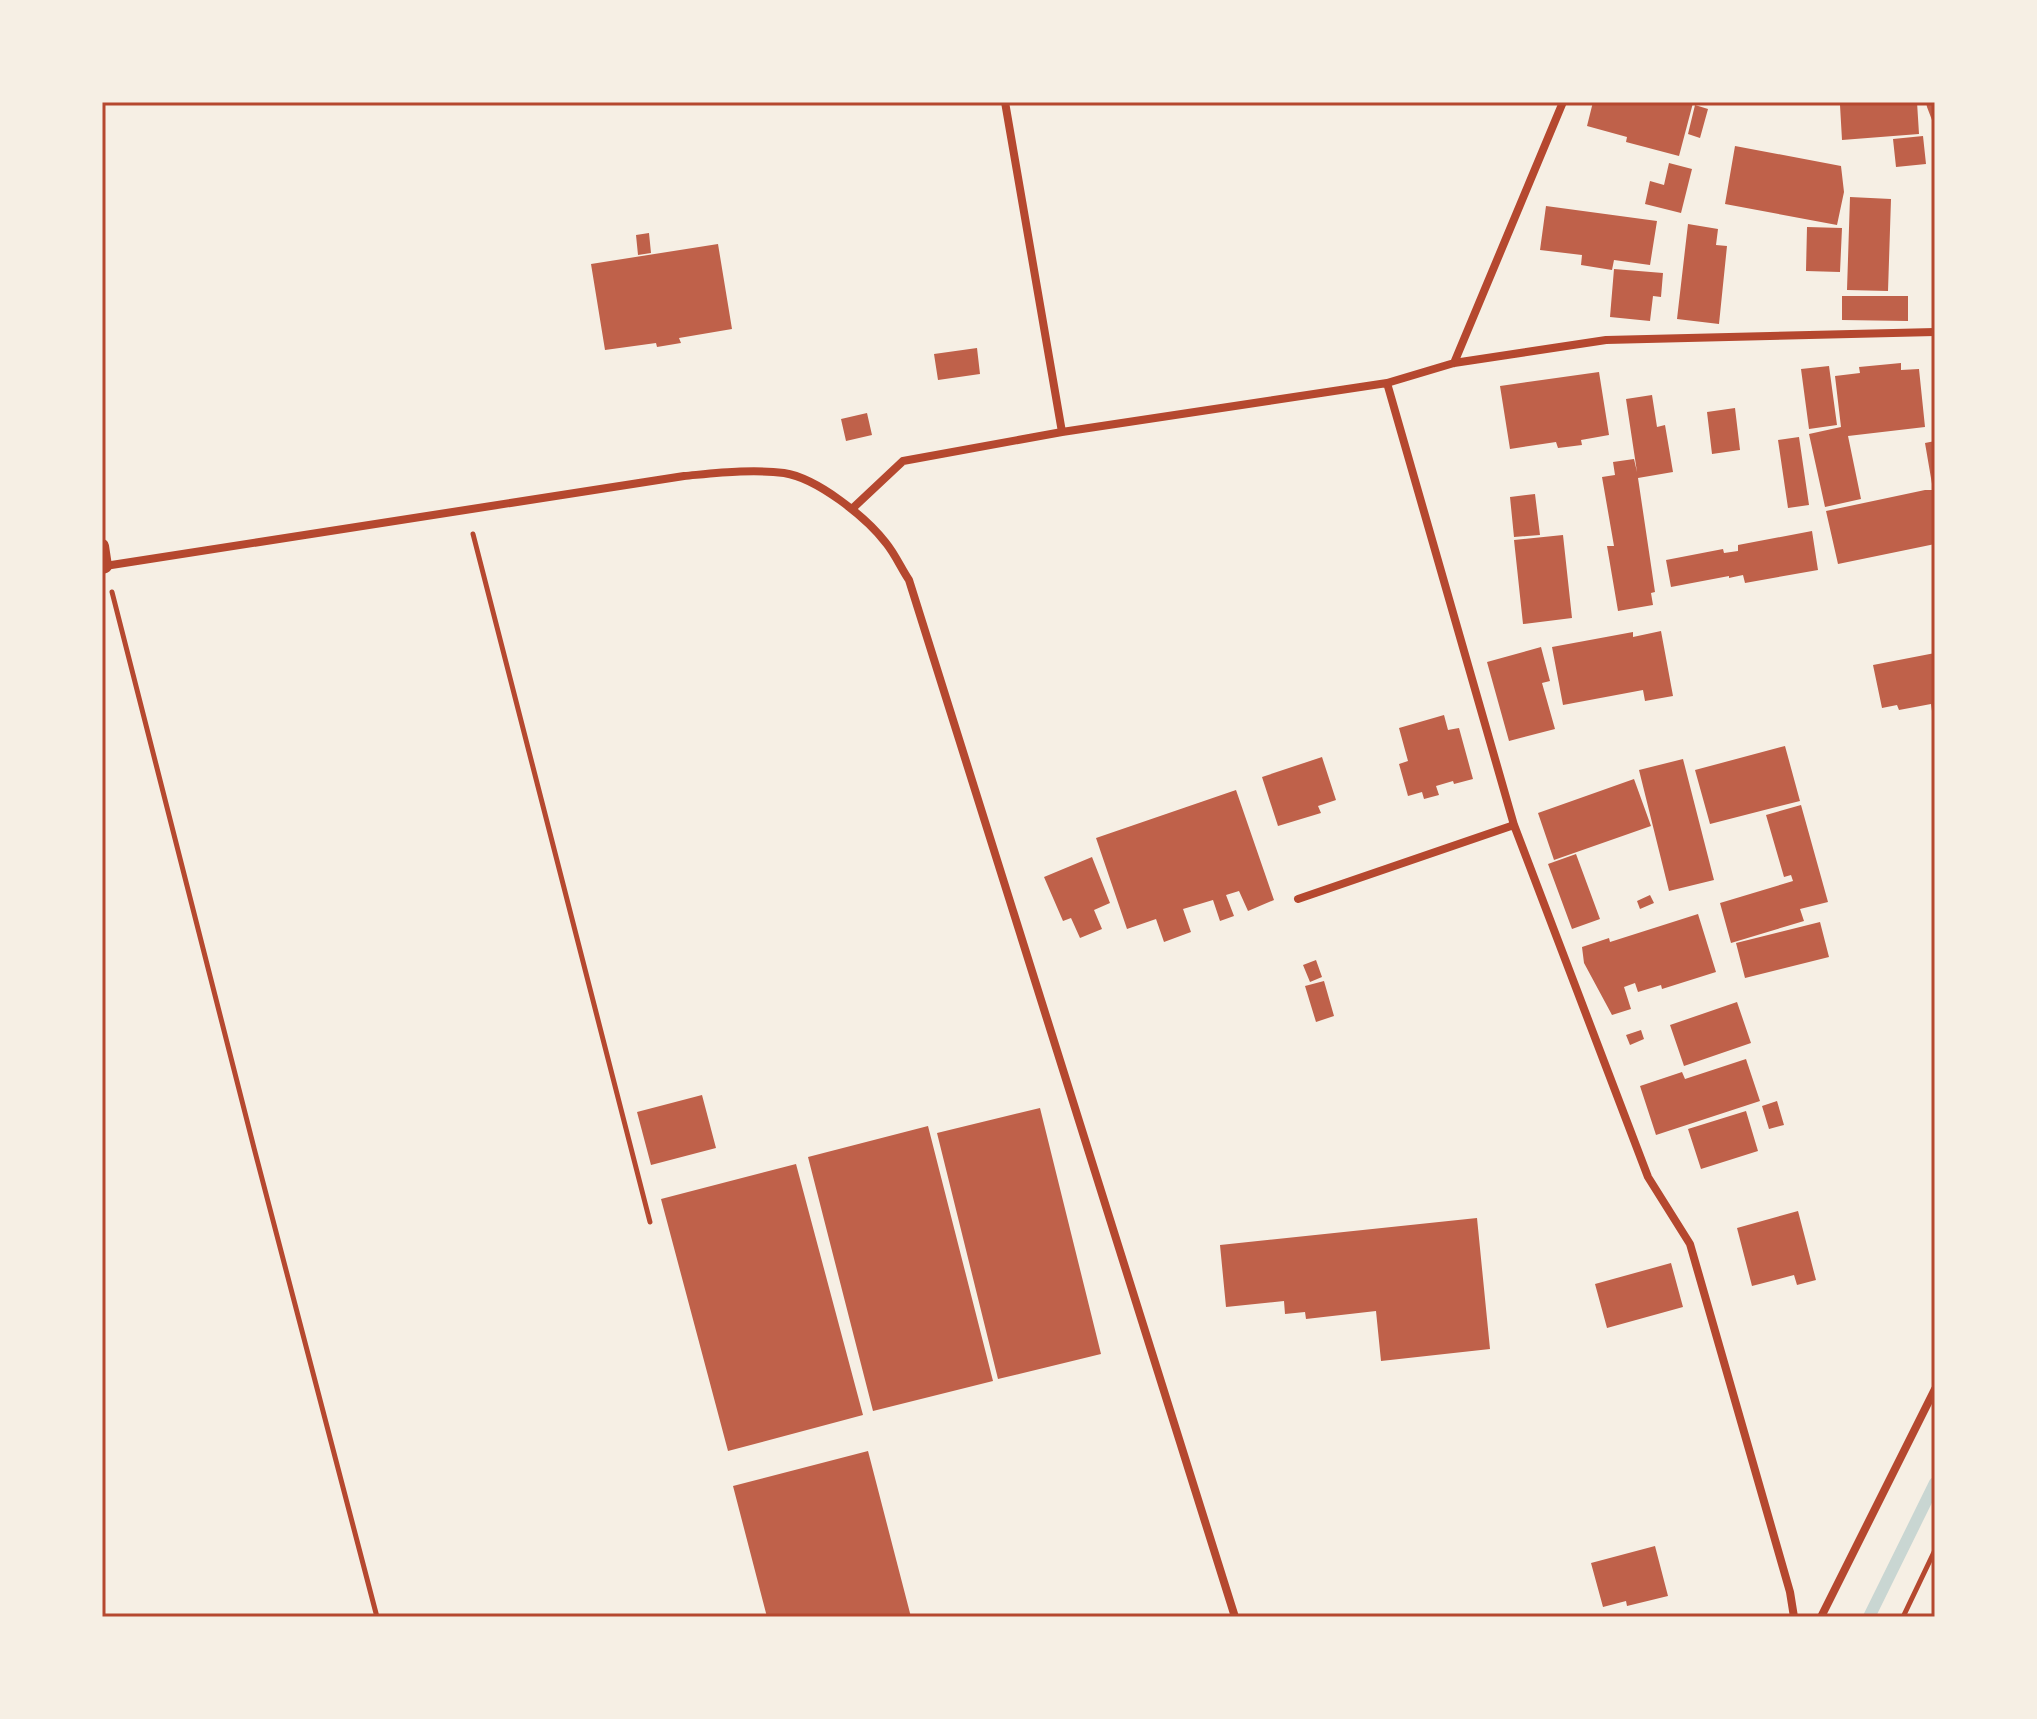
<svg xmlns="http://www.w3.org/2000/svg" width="2037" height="1719" viewBox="0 0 2037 1719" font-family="'Source Serif 4',serif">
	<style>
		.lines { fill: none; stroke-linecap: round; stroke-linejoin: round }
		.stream { stroke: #c9d6d2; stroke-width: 12 }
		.building { fill: #bf614a }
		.path { stroke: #b5482f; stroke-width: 5 }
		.minor { stroke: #b5482f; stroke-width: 8 }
		.tertiary { stroke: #b5482f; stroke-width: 14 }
		.neatline { fill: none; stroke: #b5482f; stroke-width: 3 }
	</style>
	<rect width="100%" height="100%" fill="#f6efe4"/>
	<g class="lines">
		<path class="stream" d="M1869 1617 1935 1483"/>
	</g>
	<path class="building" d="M1593 102 1693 103 1679 156 1626 142 1627 137 1587 126Z
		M1870 102H1917L1919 134 1842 140 1840 105Z
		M1926 102H1935V128L1927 107Z
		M1695 105 1708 109 1700 138 1688 134Z
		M1923 136 1926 164 1896 167 1893 139Z
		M1735 146 1841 166 1844 192 1837 225 1725 204Z
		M1669 163 1692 169 1681 213 1645 204 1650 181 1664 185Z
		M1850 197 1891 199 1888 291 1847 290Z
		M1546 206 1657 221 1650 265 1614 260 1612 270 1581 265 1582 255 1540 250Z
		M1688 224 1718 229 1716 245 1727 246 1719 324 1677 319Z
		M1807 227 1842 228 1840 272 1806 271Z
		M649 233 651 253 638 255 636 235Z
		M718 244 732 329 679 338 681 343 657 347 656 343 605 350 591 264Z
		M1614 269 1663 273 1661 297 1653 296 1650 321 1610 317Z
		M1842 296H1908V321L1842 320Z
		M977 348 980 374 938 380 934 354Z
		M1901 363V370L1919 369 1925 427 1848 436 1861 499 1825 507 1809 434 1841 427 1835 376 1860 373 1859 367Z
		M1829 366 1837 425 1809 429 1801 369Z
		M1599 372 1609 435 1581 440 1582 445 1558 448 1556 442 1510 449 1500 386Z
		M1652 395 1657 427 1665 425 1673 472 1638 478 1655 592 1651 593 1653 605 1618 611 1607 546H1614L1602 477 1615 475 1613 462 1634 459 1637 472 1626 399Z
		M1735 408 1740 450 1712 454 1707 412Z
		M867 413 872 435 846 441 841 419Z
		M1799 437 1809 505 1788 508 1778 440Z
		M1935 441V484H1932L1925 443Z
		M1925 490H1935V544L1838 564 1826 511Z
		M1535 494 1540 535 1514 537 1510 497Z
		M1812 531 1818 570 1745 583 1743 575 1729 578V576L1671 587 1666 560 1723 549 1724 553 1738 551V545Z
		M1563 535 1572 618 1523 624 1514 540Z
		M1661 631 1673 696 1645 701 1643 690 1563 705 1552 647 1633 632V637Z
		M1541 647 1550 681 1542 683 1555 729 1509 741 1487 662Z
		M1935 653V710L1932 711 1931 704 1899 710 1897 705 1882 708 1873 665Z
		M1444 715 1448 730 1459 728 1473 779 1454 784 1453 781 1436 786 1439 795 1424 799 1422 792 1408 796 1399 764 1408 761 1399 728Z
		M1785 746 1800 801 1710 824 1695 770Z
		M1322 757 1336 800 1318 806 1321 813 1278 826 1262 777Z
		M1683 759 1714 880 1669 891 1639 770Z
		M1634 779 1651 826 1554 860 1538 813Z
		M1236 790 1274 900 1248 911 1239 891 1226 895 1234 916 1220 921 1213 900 1183 909 1191 932 1164 942 1156 919 1127 929 1096 838Z
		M1801 805 1828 902 1800 909 1804 921 1731 943 1720 903 1793 881 1791 875 1784 877 1766 815Z
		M1576 854 1600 919 1572 929 1548 864Z
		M1092 857 1110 903 1094 910 1102 929 1080 938 1071 918 1063 921 1044 877Z
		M1650 895 1654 903 1640 909 1637 901Z
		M1698 914 1716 972 1662 989 1661 985 1638 992 1635 983 1624 987 1631 1009 1612 1015 1584 963 1582 947 1609 938 1610 942Z
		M1820 922 1829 957 1745 978 1736 943Z
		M1316 960 1322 977 1310 982 1303 965Z
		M1324 981 1334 1016 1316 1022 1305 986Z
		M1737 1002 1751 1043 1684 1066 1670 1025Z
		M1641 1030 1644 1039 1630 1045 1626 1035Z
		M1746 1059 1760 1101 1656 1135 1640 1086 1682 1072 1685 1079Z
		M702 1095 716 1148 651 1165 637 1112Z
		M1777 1101 1784 1125 1769 1129 1762 1106Z
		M1040 1108 1101 1354 998 1379 937 1133Z
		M1746 1111 1758 1151 1701 1169 1688 1129Z
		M928 1126 993 1381 873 1411 808 1157Z
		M796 1164 863 1415 728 1451 661 1199Z
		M1798 1211 1816 1280 1797 1285 1794 1275 1752 1286 1737 1228Z
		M1477 1218 1490 1349 1381 1361 1376 1311 1306 1319 1305 1312 1285 1314 1284 1301 1226 1307 1220 1245Z
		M1671 1263 1683 1307 1607 1328 1595 1284Z
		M868 1451 911 1617H767L733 1486Z
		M1655 1546 1668 1596 1627 1606 1626 1601 1603 1607 1591 1563Z"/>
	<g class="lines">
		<path class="path" d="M473 534 650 1222
			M112 592 254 1148 377 1617
			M1903 1617 1935 1550"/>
		<path class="minor" d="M1005 102 1062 432
			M1454 363 1563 102
			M1387 383 1514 825 1648 1177 1690 1244 1790 1592 1794 1617
			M853 508 903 461 1062 432 1387 383 1454 363 1606 340 1935 332
			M105 566 684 476C718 473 751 469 784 473 817 478 866 517 886 543 895 554 901 568 909 580L1235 1617
			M1298 899 1514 825
			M1821 1617 1935 1389"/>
		<path class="tertiary" d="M102 546 105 566 102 567"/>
	</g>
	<rect width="2037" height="1719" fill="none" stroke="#f6efe4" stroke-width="208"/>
	<rect x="104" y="104" width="1829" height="1511" class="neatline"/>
</svg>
